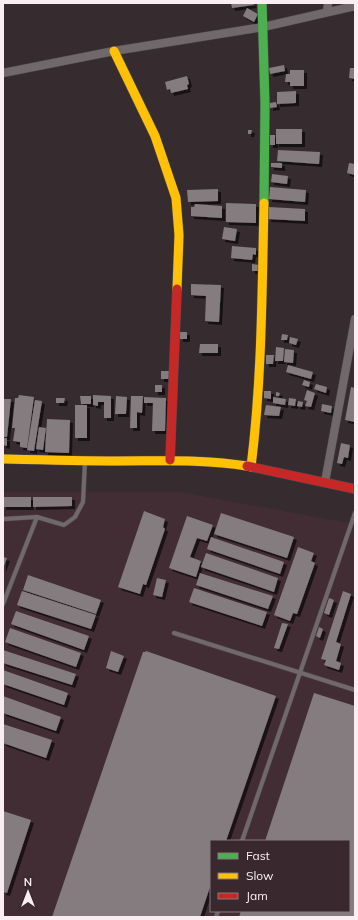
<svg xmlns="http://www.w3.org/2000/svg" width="358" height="920" viewBox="0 0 358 920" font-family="Mulish,sans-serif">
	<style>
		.built { fill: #422d35; fill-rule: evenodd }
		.building { fill: #847b7e; filter: url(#shadow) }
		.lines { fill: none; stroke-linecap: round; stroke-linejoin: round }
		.lane-casing { stroke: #51494c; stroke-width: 5 }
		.street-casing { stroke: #51494c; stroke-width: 9 }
		.fast-casing { stroke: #51494c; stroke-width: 10 }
		.slow-casing { stroke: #51494c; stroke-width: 10 }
		.jam-casing { stroke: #51494c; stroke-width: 10 }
		.lane { stroke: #70686b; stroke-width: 4 }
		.street { stroke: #70686b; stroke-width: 8 }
		.fast { stroke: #4caf50; stroke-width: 9 }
		.slow { stroke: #ffc107; stroke-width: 9 }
		.jam { stroke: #c62828; stroke-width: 9 }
	</style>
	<defs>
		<filter id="shadow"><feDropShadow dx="3" dy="3" stdDeviation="0" flood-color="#0009"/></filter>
	</defs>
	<rect width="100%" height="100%" fill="#362c30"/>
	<path class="built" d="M3 492H180L355 524V917H3ZM211 841H349V911H211Z"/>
	<path class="building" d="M231 3H253L254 5 232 8Z
		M247 8 258 14 254 22 243 16Z
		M284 65 285 71 270 74 269 68Z
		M350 68H355V79L349 78Z
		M290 70H304V86H290V82H285L286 74H290Z
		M187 76 189 84 187 85 188 89 171 93 170 89 167 90 165 82Z
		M296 91V103L277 104V92Z
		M276 102 277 107 270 108V103Z
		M276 129H302V144H276Z
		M248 130H252L251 134H248Z
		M270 135H275V145H270Z
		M278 150 320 152 319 164 277 161Z
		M271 163H282V168L271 167Z
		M349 163 355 164V175L347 173Z
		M272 174 288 176 287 184 271 182Z
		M270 187 306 190 305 202 269 199Z
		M218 189V201L188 202 187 190Z
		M226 203 256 204V223L226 222Z
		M195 204 222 206V218L191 216V207H194Z
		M269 207 305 209V221L268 219Z
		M224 227 237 229 235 241 222 239Z
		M232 246 256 248V255L253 254 252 260 231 258Z
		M252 264 260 265 259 271H252Z
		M191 284 221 285 219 322 205 321 206 296 191 295Z
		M180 332H187V339H180Z
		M282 334 288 335 287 340H281Z
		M290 337 298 339 296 345 289 343Z
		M200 344H218V353H199Z
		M276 347 284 348 283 361H275Z
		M285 349 294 350 293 363 284 362Z
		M266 355H274L273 364H266Z
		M288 365 313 372 311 379 286 372Z
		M161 371H169V379H161Z
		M304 380 310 382 309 387 302 385Z
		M316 384 327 387 326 393 314 389Z
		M155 385H162V392H155Z
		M351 387 355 388V422L345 420Z
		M307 390 315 393 311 407 305 406 307 401 304 400Z
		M264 391H271V399L264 398Z
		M276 392 280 393 279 396H276Z
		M19 395 34 397 27 448 20 447V442L13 441 15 428H12L15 398H18Z
		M93 395 111 396V418H104V402H98V406L93 405Z
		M80 396H91V404H81Z
		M116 396 127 397 126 414H115Z
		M131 396H143L142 413 137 412V428H130Z
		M144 397 166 398 165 431H152L153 403H144Z
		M273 397 286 399 285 405 273 403Z
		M56 398H65L64 403H56Z
		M289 398 296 399 295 406 288 405Z
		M3 399H11L7 437H3Z
		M35 400 42 401 34 451 27 450Z
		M298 401 303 402 302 407 297 406Z
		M322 404 332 406 331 413 321 411Z
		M75 405H87V438H75Z
		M266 405 281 407 279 416 264 415Z
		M47 419 70 420 69 453 45 452Z
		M39 427 46 428 43 450 36 449Z
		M3 438H7V446L3 445Z
		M341 443 350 445 348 458 344 457 342 464 337 463Z
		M3 497H31V507H3Z
		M33 497H72V506L33 507Z
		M144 511 165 519 163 527 165 529 146 585 143 584 140 594 118 587Z
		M221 513 294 537 287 558 214 534Z
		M187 516 213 525 207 541 197 538 190 557 201 561 196 577 169 568Z
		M211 537 284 562 280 574 207 549Z
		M298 547 314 553 311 561 315 563 297 614 293 613 290 621 274 615Z
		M206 553 278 578 274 592 201 567Z
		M3 557 7 558 3 569Z
		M200 573 273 596 268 609 196 585Z
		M28 575 101 600 96 614 23 590Z
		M157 578 166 580 162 597 153 595Z
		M194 588 267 612 262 626 189 602Z
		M22 591 96 615 91 629 17 605Z
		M343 591 351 594 336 642 341 644 336 661 341 663 339 670 324 665 326 660 321 659Z
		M329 598 334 600 329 615 324 613Z
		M16 611 89 636 84 650 11 624Z
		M282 623 288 624 279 649 274 648Z
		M319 627 323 629 320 638 316 636Z
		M10 628 81 653 76 667 5 642Z
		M3 650 76 674 72 685 3 663Z
		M111 651 124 656 118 672 106 668Z
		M146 651 276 696 226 841H211V884L200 917H52L143 652H145Z
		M3 670 68 693 64 705 3 684Z
		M314 693 355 706V917H239L241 911H349V841H265Z
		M3 696 61 717 56 731 3 713Z
		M3 724 52 740 46 758 3 743Z
		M3 811 31 820 7 893 3 892Z"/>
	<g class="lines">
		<defs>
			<path id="lane" d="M3 519 37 517 64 525 75 517 83 502 85 461
				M3 604 37 517
				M174 633 355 690
				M242 841 355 513
				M216 917 218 911"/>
			<path id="street" d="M327 12 328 3
				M3 73 114 51 263 27 355 6
				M325 482 355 319"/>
			<path id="fast" d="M262 3 265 104 264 203"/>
			<path id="slow" d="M114 51 155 136 176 198 179 235 177 289
				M3 459C42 460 80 461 119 461 162 461 205 459 247 466
				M251 467C262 379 262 291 264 203"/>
			<path id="jam" d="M170 460 177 289
				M247 466 355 489"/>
		</defs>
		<use href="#lane" class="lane-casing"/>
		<use href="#street" class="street-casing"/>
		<use href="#fast" class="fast-casing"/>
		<use href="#slow" class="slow-casing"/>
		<use href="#jam" class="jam-casing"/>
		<use href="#lane" class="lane"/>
		<use href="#street" class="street"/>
		<use href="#fast" class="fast"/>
		<use href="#slow" class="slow"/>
		<use href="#jam" class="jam"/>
	</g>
	<rect width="358" height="920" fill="none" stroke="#faeef2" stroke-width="8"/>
	<rect x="210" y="840" width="140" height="72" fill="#39292f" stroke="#86787d"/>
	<rect x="218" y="853" width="20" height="6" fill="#4caf50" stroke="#86787d"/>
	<text x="246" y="860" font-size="12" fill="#faeef2">Fast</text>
	<rect x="218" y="873" width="20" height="6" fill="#ffc107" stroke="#86787d"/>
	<text x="246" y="880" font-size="12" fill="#faeef2">Slow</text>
	<rect x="218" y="893" width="20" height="6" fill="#c62828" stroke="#86787d"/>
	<text x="246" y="900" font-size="12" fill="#faeef2">Jam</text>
	<g transform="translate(28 892)" stroke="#39292f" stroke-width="3" paint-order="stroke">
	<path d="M0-3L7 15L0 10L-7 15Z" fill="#faeef2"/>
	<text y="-6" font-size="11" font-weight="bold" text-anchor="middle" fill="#faeef2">N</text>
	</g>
</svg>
